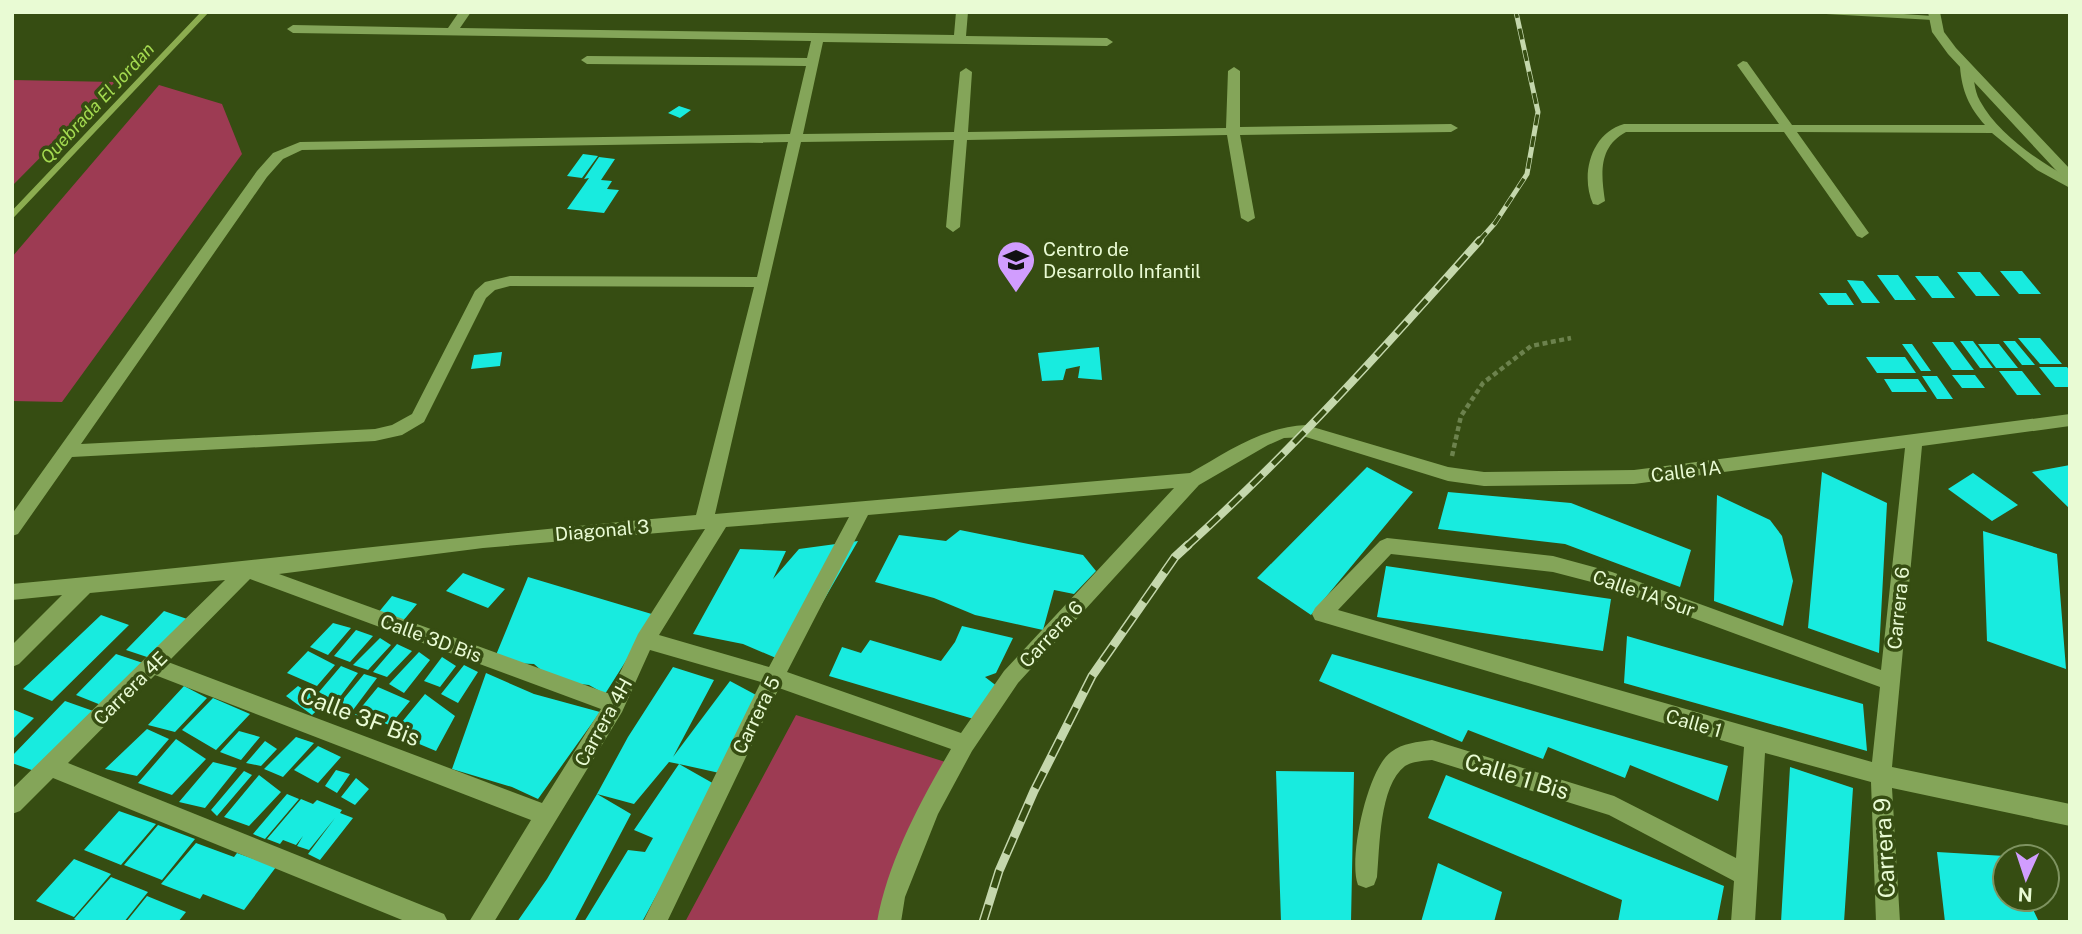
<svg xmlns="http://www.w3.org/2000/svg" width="2082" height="934" viewBox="0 0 2082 934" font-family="'Public Sans',sans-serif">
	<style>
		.green { fill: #9d3b53 }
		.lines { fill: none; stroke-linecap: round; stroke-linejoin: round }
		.stream { stroke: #8cad50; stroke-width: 6 }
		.building { fill: #18ebdf }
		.path { stroke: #6c824d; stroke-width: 4.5; stroke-dasharray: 5 3.5; stroke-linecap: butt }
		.lane { fill: #84a559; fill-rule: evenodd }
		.street { fill: #84a559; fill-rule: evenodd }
		.secondary { fill: #84a559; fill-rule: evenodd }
		.rail-far2-casing { stroke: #c4d7ac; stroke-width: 5 }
		.rail-far1-casing { stroke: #c4d7ac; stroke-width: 8 }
		.rail-casing { stroke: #c4d7ac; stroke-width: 9 }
		.rail-far2 { stroke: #364d12; stroke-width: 3.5; stroke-dasharray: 11; stroke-linecap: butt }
		.rail-far1 { stroke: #364d12; stroke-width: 5; stroke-dasharray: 15; stroke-linecap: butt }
		.rail { stroke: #364d12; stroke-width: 6; stroke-dasharray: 18; stroke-linecap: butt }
		.labels { text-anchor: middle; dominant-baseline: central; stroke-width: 7; stroke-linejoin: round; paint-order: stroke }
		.far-water-label { font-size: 18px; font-style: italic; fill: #a4da50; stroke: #364d12 }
		.poi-label { font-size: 19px; fill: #e9fbd4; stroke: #364d12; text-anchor: start }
		.street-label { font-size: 19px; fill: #e9fbd4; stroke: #364d12 }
		.near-street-label { font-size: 23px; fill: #e9fbd4; stroke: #364d12 }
	</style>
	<rect width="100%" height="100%" fill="#364d12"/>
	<path class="green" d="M12 80 115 82 12 186Z
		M159 85 222 104 242 154 62 402 12 401V257Z
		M796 715 955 765 889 922H685Z"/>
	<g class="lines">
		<path class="stream" d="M12 215 205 12"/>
	</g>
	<path class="building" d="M679 106 691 110 680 118 668 113Z
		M583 154 598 156 582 178 567 176Z
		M599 157 615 159 601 180 612 181 607 189 619 190 604 213 567 209 589 178 584 179Z
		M2000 271H2022L2041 294H2019Z
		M1957 272H1980L2000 296H1976Z
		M1877 275H1898L1916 300H1895Z
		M1915 276H1938L1955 298H1932Z
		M1847 280 1863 281 1880 303H1862Z
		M1819 293H1846L1854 305H1828Z
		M2018 338H2040L2062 364H2040Z
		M1960 341H1973L1993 368H1980Z
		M2003 341H2015L2035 365H2022Z
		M1932 342H1953L1974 370H1952Z
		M1902 344H1912L1931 371H1921Z
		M1978 344H1999L2018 368H1996Z
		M1099 347 1102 380 1078 378 1080 366 1066 369 1063 380 1042 381 1038 353Z
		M502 352 500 366 471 369 474 355Z
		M1866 357H1905L1916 373H1877Z
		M2039 367H2067L2070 371V387H2055Z
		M1999 371H2022L2041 395H2017Z
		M1952 375H1975L1985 388H1962Z
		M1922 376H1937L1953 399H1937Z
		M1884 379H1918L1927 392H1892Z
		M2070 465V509L2032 472Z
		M1367 467 1413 492 1311 615 1257 578Z
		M1822 472 1887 503 1879 653 1808 628Z
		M1973 473 2018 505 1992 521 1948 489Z
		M1448 492 1571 503 1691 550 1680 587 1565 544 1438 529Z
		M1717 495 1770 520 1782 536 1793 581 1783 626 1714 601Z
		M960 530 1083 555 1096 571 1074 594 1054 590 1043 630 975 615 934 598 875 582 899 535 946 541Z
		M1983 531 2057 554 2066 669 1987 641Z
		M858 541 814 617 790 664 743 644 693 634 740 549 786 551 773 579 799 549Z
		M1386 566 1611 599 1603 651 1377 617Z
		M463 573 505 589 488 608 446 591Z
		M528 577 655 615 605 694 589 685 554 681 534 664 512 663 496 655Z
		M392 596 417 604 403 621 378 613Z
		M164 611 193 621 156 660 126 650Z
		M101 615 129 625 52 701 23 689Z
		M333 623 351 628 328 655 310 647Z
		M962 626 1013 638 996 673 985 677 998 687 977 720 829 676 842 647 861 653 870 640 941 661 955 642Z
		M356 630 373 636 350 662 334 656Z
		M1627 636 1863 704 1867 751 1624 683Z
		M380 638 391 645 368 670 353 665Z
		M397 644 412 651 387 677 373 672Z
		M308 651 335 665 317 686 287 673Z
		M419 652 430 660 404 693 389 684Z
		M116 654 146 664 106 707 76 695Z
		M1332 654 1728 766 1718 801 1630 765 1625 778 1548 747 1543 759 1468 730 1462 742 1319 681Z
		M442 657 456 666 440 687 424 681Z
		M464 665 478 672 458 703 441 694Z
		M341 666 358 673 336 702 319 692Z
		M673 667 714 680 673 757 730 681 771 703 724 774 679 764 716 785 642 922H584L628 850 645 852 653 838 634 830 679 764 669 762 634 804 597 794 628 737Z
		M486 673 534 694 600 712 538 799 512 787 452 769Z
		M364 674 377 678 353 710 341 702Z
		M184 686 207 698 175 732 148 725Z
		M298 686 325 703 312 715 286 696Z
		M378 687 410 701 390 725 355 715Z
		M425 694 455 716 436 751 393 733Z
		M213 698 250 714 216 750 182 730Z
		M65 701 96 712 40 773 12 763V756Z
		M12 709 34 718 12 740Z
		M147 729 169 739 137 776 105 769Z
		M239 731 260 737 241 760 220 752Z
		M296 737 314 743 283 777 264 769Z
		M176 739 206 759 172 795 138 783Z
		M265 741 277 749 261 766 246 763Z
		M318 746 341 757 318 783 294 770Z
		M213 762 237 768 205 808 179 802Z
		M1790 767 1853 788 1844 922H1781Z
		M336 770 350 774 337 793 325 786Z
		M244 771 252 775 217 816 211 810Z
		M1276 771 1354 772 1351 922H1281Z
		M259 775 281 792 249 826 224 817Z
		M1446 775 1724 886 1717 922H1618L1622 900 1428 818Z
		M356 778 369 789 355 805 341 797Z
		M287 794 299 799 265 839 253 834Z
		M597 794 631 814 574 922H517L547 879Z
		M301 799 313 804 317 800 342 810 340 813 353 818 320 860 308 854 335 818 309 850 297 846 303 836 296 845 283 840 280 844 267 839Z
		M119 811 156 824 121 865 84 850Z
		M158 825 195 839 162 880 124 865Z
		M196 843 234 857 237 853 276 867 244 910 203 894 200 899 161 884Z
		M1937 852 2005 856V899H2028L2039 922H1945Z
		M74 859 111 874 74 917 36 901Z
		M1438 863 1502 892 1494 922H1421Z
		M111 877 148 892 124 922H80L74 919Z
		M147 896 186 912 178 922H126Z"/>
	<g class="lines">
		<path class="path" d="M1452 456 1461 416 1483 383 1531 346 1571 338"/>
		<path class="lane" d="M1822 12H1874L1933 16 1937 18 1933 20 1826 14Z"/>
		<path class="street" d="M459 12H471L460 28 954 35 956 12H968L966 36 1107 38 1113 42 1107 46 823 42 803 134 954 132 960 72 966 68 972 72 968 132 1226 128 1228 71 1234 67 1240 71V127L1451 124 1458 128 1451 132 1240 135 1255 218 1248 222 1241 218 1227 135 967 140 960 227 953 232 946 227 954 140 801 142 715 514 1190 473C1227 452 1262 427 1306 425L1448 467 1484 472 1634 470 2070 414V426L1922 446 1892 767 2070 804V826L1892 788 1900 922H1876L1871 782 1765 753 1755 922H1731L1734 881 1609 815 1432 760C1423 761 1413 761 1405 766 1379 786 1380 847 1377 877L1374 885 1366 888 1358 885C1348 860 1367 769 1391 752 1403 743 1417 742 1432 740L1614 796 1736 858 1744 747 1315 620 1312 614 1315 608 1380 541 1387 538 1553 556 1612 572 1881 670 1905 448 1634 484 1484 486 1448 481 1306 437 1284 438 1268 445 1199 485 1018 683 972 751 938 814 905 897 901 922H877C888 861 920 802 951 749L779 688 667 922H643L761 682 650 650 622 712 494 922H469L531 820 155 675 68 763 444 914 448 922H407L53 778 20 811 12 814V789L225 580 90 593 19 664 12 667V645L62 595 12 600V584C240 563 468 535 696 515L754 287 510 286 495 290 486 298 424 422 402 435 375 441 72 457 18 534 12 536V514L257 171 273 153 300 142 790 134 806 66 587 64 581 60 587 56 807 58 811 41 293 33 287 29 293 25 448 28ZM788 142 757 277 510 276 485 282 475 291 412 414 392 425 375 429 81 444 267 177 283 159 302 150ZM1174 488 1004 671 961 733 787 672 868 515ZM849 517 769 667 659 635 726 527ZM705 529 638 634 610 694 279 574 483 548ZM1391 554 1553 572 1603 585 1880 687 1872 762 1338 610ZM250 579 601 709 542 803 168 662Z
			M1743 61 1747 62 1792 125H1985C1969 107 1962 91 1960 67L1962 64H1970C1975 76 1973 89 1980 101 1998 134 2038 161 2070 178V188L2037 170 1992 133 1797 132 1869 233 1862 238 1857 236 1784 132H1626C1598 147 1601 174 1605 201L1598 205 1593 204C1580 175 1591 133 1624 124H1779L1737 65Z"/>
		<path class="secondary" d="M1928 12H1940L1944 32 1956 48 2070 169V181L2065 180 1948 54 1932 32Z"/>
		<defs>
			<path id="rail-far2" d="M1479 241 1495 223 1527 174 1538 112 1516 12"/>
			<path id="rail-far1" d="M1186 547C1292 451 1386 346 1480 240"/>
			<path id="rail" d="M983 922 999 871 1034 791 1092 676 1175 557 1188 545"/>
		</defs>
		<use href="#rail-far2" class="rail-far2-casing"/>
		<use href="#rail-far1" class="rail-far1-casing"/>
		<use href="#rail" class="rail-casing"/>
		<use href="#rail-far2" class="rail-far2"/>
		<use href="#rail-far1" class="rail-far1"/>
		<use href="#rail" class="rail"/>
	</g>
	<defs>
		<symbol id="school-pin" viewBox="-11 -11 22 30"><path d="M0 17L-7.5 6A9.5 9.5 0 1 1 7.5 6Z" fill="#d19dfe" stroke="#364d12"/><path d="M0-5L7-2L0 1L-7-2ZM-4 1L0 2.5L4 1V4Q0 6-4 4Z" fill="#111"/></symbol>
	</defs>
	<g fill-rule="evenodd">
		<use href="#school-pin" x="994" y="238" width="44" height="60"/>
	</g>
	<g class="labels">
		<g class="far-water-label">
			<text transform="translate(97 103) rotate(-47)">Quebrada El Jordan</text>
		</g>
		<g class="poi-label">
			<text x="1043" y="249">Centro de<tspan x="1043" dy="22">Desarrollo Infantil</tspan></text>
		</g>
		<g class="street-label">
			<text transform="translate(1686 471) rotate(-7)">Calle 1A</text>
			<text transform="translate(602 530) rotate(-5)">Diagonal 3</text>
			<text transform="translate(1644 593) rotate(19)">Calle 1A Sur</text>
			<text transform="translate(1898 608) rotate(-84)">Carrera 6</text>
			<text transform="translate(1051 634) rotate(-47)">Carrera 6</text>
			<text transform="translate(431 638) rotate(20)">Calle 3D Bis</text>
			<text transform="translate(130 688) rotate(-45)">Carrera 4E</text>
			<text transform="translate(756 715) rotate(-64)">Carrera 5</text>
			<text transform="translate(603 722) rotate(-61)">Carrera 4H</text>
			<text transform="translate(1694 723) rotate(16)">Calle 1</text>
		</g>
		<g class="near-street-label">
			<text transform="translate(360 716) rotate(21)">Calle 3F Bis</text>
			<text transform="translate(1517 776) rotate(17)">Calle 1 Bis</text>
			<text transform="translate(1884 848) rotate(-93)">Carrera 9</text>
		</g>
	</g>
	<rect width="2082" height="934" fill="none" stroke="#e9fbd4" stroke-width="28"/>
	<g transform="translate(2026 878) rotate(183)"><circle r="33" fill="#364d12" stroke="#7e9360" stroke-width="2"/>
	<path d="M0-5L12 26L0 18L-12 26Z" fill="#d19dfe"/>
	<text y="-10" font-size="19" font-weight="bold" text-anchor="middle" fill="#e9fbd4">N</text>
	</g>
</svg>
